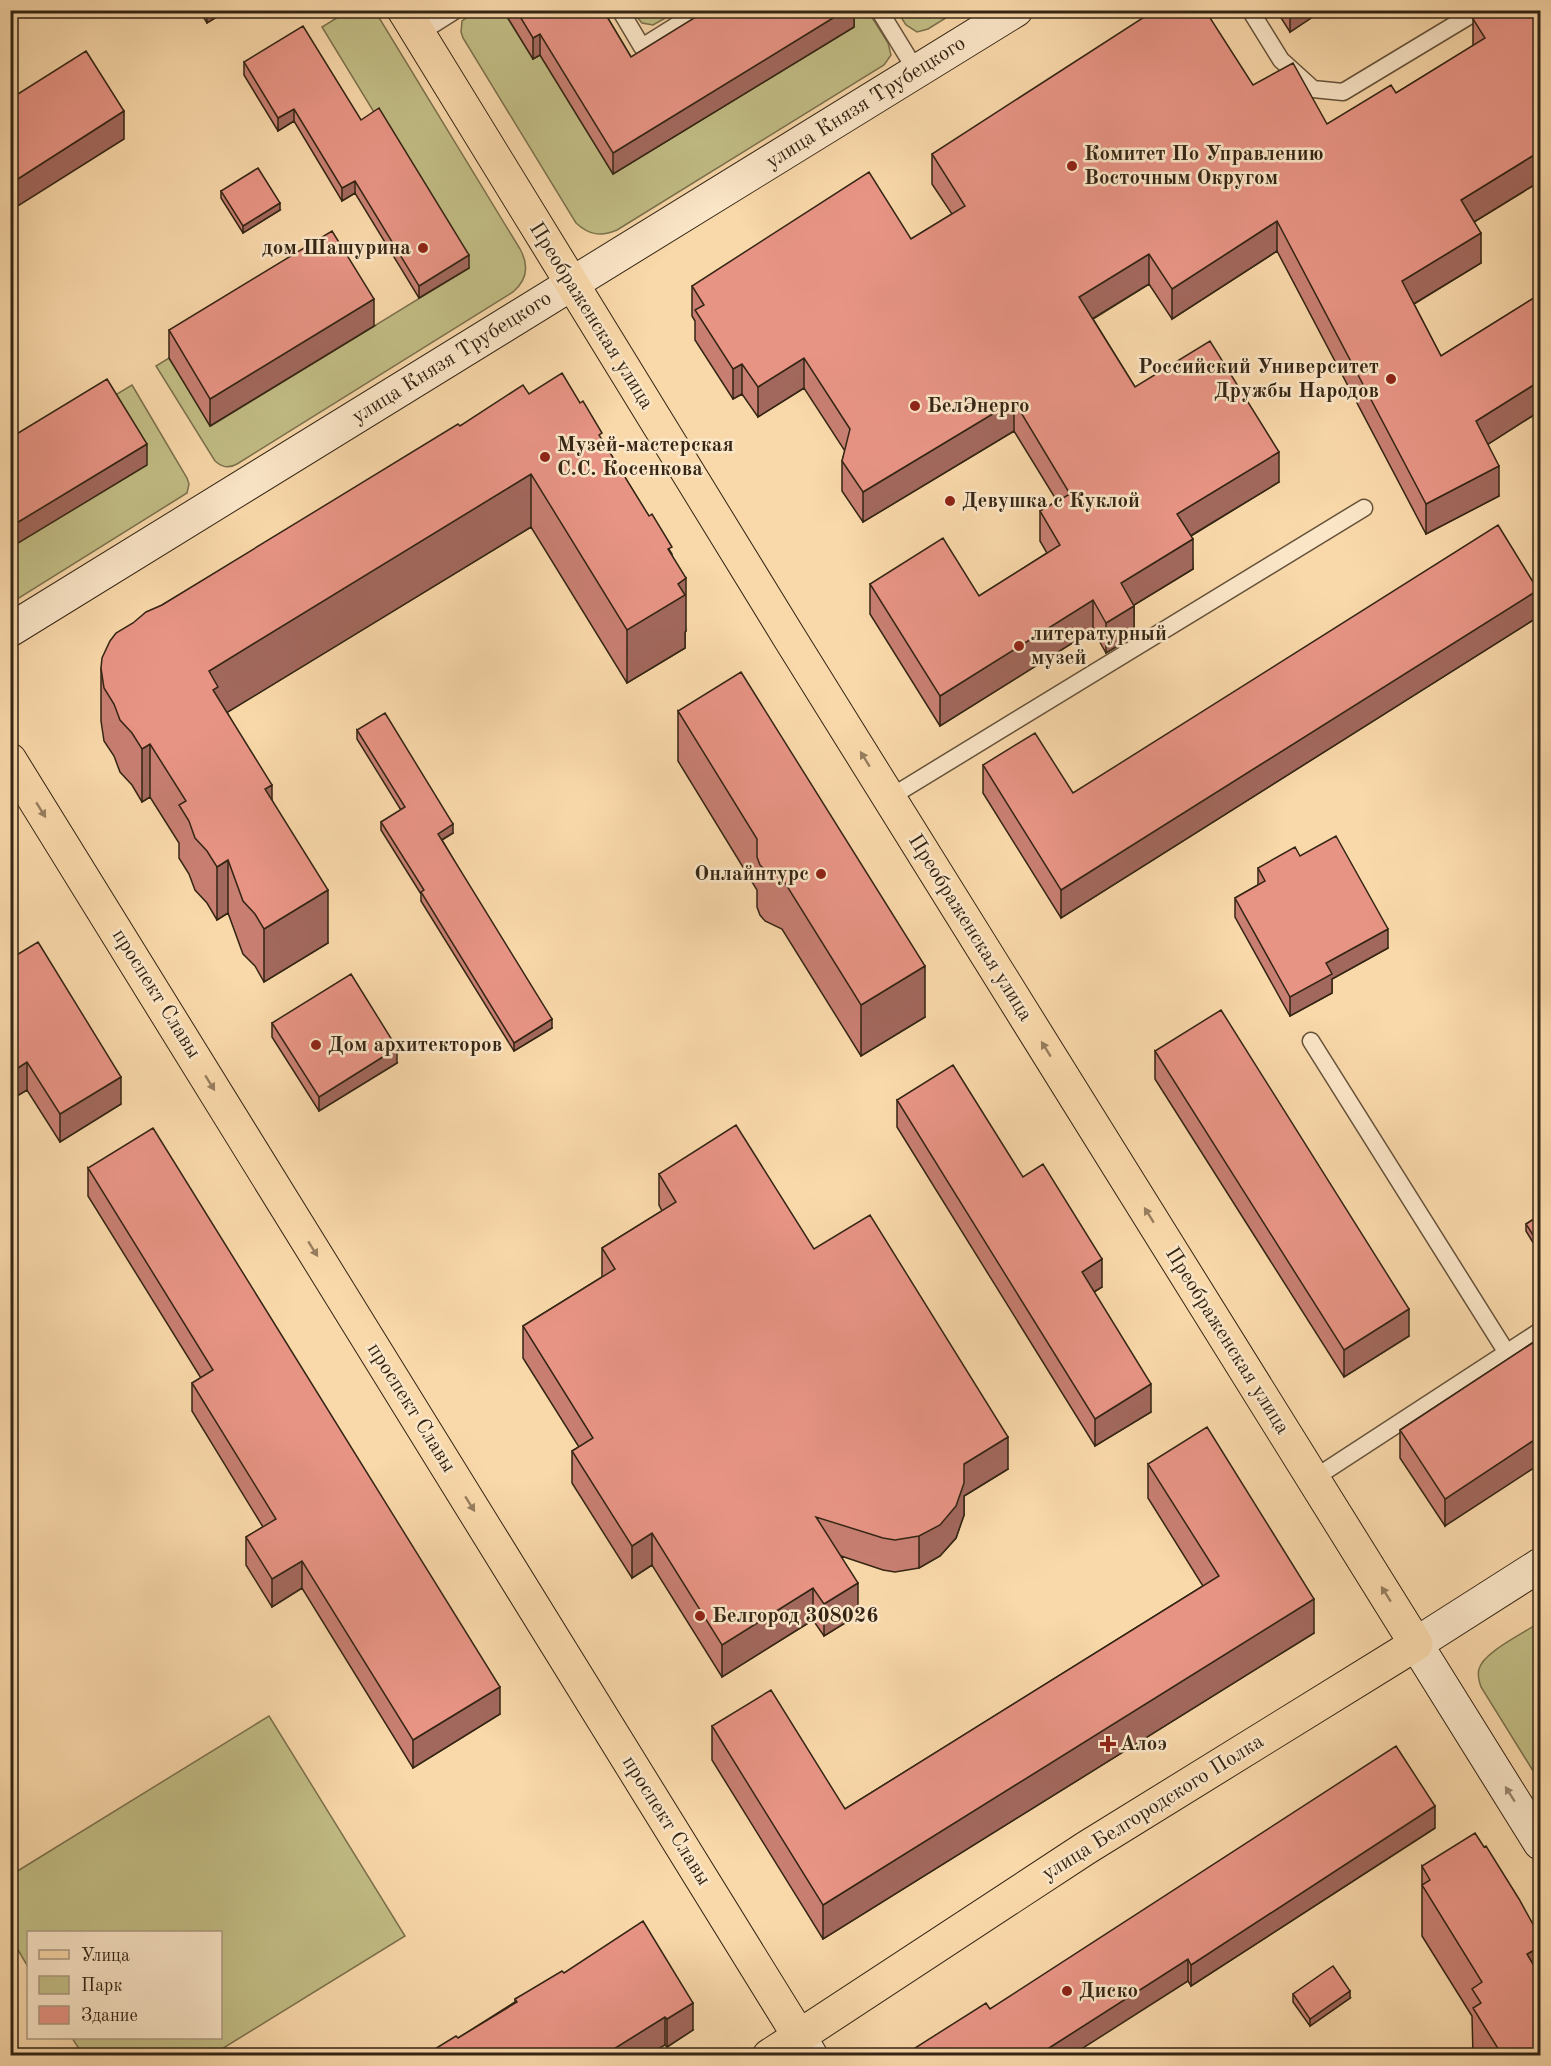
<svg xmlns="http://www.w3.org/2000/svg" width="1551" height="2066" viewBox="0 0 1551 2066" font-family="'Old Standard TT',serif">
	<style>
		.green { fill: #c2bd85; stroke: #7b714c; stroke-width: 1.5 }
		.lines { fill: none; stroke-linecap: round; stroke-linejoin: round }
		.lane-casing { stroke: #65523a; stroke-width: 19 }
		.secondary-casing { stroke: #342514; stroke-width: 35 }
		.primary-casing { stroke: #342514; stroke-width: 35 }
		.lane { stroke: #fbe6c8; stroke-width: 16 }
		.secondary { stroke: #fbe6c8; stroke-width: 33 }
		.primary { stroke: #f9d8aa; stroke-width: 33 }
		.wall { fill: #c87f72; stroke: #342514; stroke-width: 1.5 }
		.shaded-wall { fill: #a2685d; stroke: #342514; stroke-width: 1.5 }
		.building { fill: #e89485; stroke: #342514; stroke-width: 1.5 }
		.oneway { fill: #967e5f }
		.oneway2 { fill: #98866e }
		.poi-dot { fill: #8f2418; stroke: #fbe6c8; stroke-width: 2 }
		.labels { text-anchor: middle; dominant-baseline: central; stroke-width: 5; stroke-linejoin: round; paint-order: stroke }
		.street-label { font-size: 21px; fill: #342514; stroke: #fbe6c8 }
		.poi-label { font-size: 21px; font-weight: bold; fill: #342514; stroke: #fbe6c8; text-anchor: start }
	</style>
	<rect width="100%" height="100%" fill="#f9d8aa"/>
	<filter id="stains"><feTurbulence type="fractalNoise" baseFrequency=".00333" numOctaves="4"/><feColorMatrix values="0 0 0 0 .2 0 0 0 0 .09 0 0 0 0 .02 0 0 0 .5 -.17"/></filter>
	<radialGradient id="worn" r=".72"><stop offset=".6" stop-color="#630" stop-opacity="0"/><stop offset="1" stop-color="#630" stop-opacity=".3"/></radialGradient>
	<path class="green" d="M348 11H375L520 249C529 265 527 280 513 292L237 464C228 469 222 467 215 461L156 366 169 358 211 426 469 268 322 27Z
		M476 11H503L533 59 540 55 613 174 853 27 844 11H868L888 43 891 55 884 65 617 230C601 237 589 235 576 223L463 38 461 32 462 21Z
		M632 11H678L653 25 642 23Z
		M897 11H957L928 29 917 32 906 25Z
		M132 385 187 478 189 484 187 493 11 603V548L107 400Z
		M1540 1622V1782L1481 1687C1479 1681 1477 1675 1479 1669 1483 1652 1526 1632 1540 1622Z
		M269 1716 405 1936 212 2055H83L72 2038H220V1932H28V1967L11 1938V1875Z"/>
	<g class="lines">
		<defs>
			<path id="lane" d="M620 10 642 47 701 10
				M879 10 917 72
				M1250 10 1281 60 1313 89 1343 92 1479 10
				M418 34 456 10
				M889 798 1364 508
				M1311 1041 1507 1353
				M1313 1479 1540 1331"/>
			<path id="secondary" d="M10 630 1016 10
				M1540 1565 1416 1644 1540 1843
				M799 2036 811 2056"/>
			<path id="primary" d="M404 10 789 637 1416 1644 1086 1848 769 2056
				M10 760 799 2036"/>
		</defs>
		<use href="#lane" class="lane-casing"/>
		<use href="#secondary" class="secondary-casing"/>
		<use href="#primary" class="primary-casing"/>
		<use href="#lane" class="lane"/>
		<use href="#secondary" class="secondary"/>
		<use href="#primary" class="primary"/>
	</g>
	<path class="wall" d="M199 10H228L207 23Z
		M503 10H607V14L606 15 631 57 854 10V27L613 174 540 55 533 59Z
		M1276 10H1323L1290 32Z
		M1476 10H1540V185L1539 182 1474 222 1481 263 1414 304 1441 356 1540 294V411L1488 444 1499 496 1426 534 1277 251 1172 319 1149 284 1093 319 1135 387 1279 482 1191 536 1193 569 1134 605V636L1106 653 1093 630 940 726 870 614V584L979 596 1047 553 1040 541V511L1057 501 1014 431 863 522 842 491V461L845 451 804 388 758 417 742 394 733 399 695 340V321L692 316V286L911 239 952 214 932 184V154L1253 85 1327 124 1396 93 1473 46V19L1476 17Z
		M244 62 361 120 469 268 419 298 355 193 342 201 294 121 278 131 244 75Z
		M221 191 280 210 243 233 221 198Z
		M374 326 210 426 169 358V330Z
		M529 394 602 440 672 554 686 631 685 632V648L627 683 531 527 227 712 272 800 328 943 264 982 255 966 243 954 228 913 217 920 207 903 195 890 189 874 179 858V843L150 797 142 802 132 785 120 772 114 756 104 741 101 721V668L162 605 460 426Z
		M1538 617 1061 918 983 793V765L1073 793Z
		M678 711 925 1017 861 1056 782 929 765 921 760 915 757 907V890L678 761Z
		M357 730 453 833 442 840 552 1028 514 1051 421 901V894L381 830V822L401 810 357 739Z
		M1300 856 1388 948 1332 979V993L1290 1016 1235 917V898L1258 885V868Z
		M10 959 121 1104 60 1142 27 1090 10 1100Z
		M272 1023 397 1063 319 1111 272 1037Z
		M1155 1051 1409 1336 1344 1377 1155 1079Z
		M897 1100 1023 1177 1102 1287 1094 1292 1151 1412 1095 1446 897 1127Z
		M88 1168 500 1714 413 1768 302 1588 272 1607 246 1565V1537L263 1527 192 1411V1383L201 1378 88 1196Z
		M659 1174 814 1249 1008 1469 964 1496V1515L956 1538 940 1556 919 1568 895 1572 883 1570 841 1556 858 1615 824 1636 813 1620 722 1677 652 1565 632 1578 572 1483V1451L579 1447 523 1358V1326L602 1277V1248L662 1211 659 1205Z
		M1540 1215V1254L1526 1231V1224Z
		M1540 1338 1445 1526 1400 1458V1430Z
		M1148 1464 1314 1633 823 1939 712 1760V1726L845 1809 1203 1586 1148 1498Z
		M1435 1828 1191 1986 1188 1981 904 2055 990 2009Z
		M1422 1866 1540 2055H1473L1472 2016 1422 1936Z
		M564 1973 693 2030 667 2047 665 2045 458 2038 515 2002V1999Z
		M1293 1994 1350 1998 1310 2026 1293 2002Z"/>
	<path class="shaded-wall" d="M207 10H228L207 23Z
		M846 10H854V27L613 174V153Z
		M1290 10H1323L1290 32Z
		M540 34V55L533 59V38Z
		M294 109V121L278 131V118Z
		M124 111V139L10 211V184Z
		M1539 152V182L1461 230V200Z
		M355 181V193L342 201V188Z
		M280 203V210L243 233V226Z
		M1277 221V251L1172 319V289Z
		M1481 233V263L1402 311V281Z
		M1149 254V284L1079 327V297Z
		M469 255V268L419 298V286Z
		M374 299V326L210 426V399Z
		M804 358V388L758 417V387Z
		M742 364V394L733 399V369Z
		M1540 381V411L1476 452V421Z
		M1014 401V431L863 522V492Z
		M147 444V465L10 548V527Z
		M1279 452V482L1177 544V514Z
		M1499 466V496L1426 534V504Z
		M531 474V527L218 718 209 671Z
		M1193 539V569L1121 613V583Z
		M686 578V631L685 632V648L627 683V630L678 584Z
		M1538 590V617L1061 918V890Z
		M1093 600V630L940 726V696Z
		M1134 606V636L1106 653V623Z
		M150 744V797L142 802V749Z
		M272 785V838L265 789Z
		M453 824V833L438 842V834Z
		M228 860V913L217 920V867Z
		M328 890V943L264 982V929Z
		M1388 929V948L1332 979V993L1290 1016V997L1326 963Z
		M925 966V1017L861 1056V1005Z
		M552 1019V1028L514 1051V1043Z
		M397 1048V1063L319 1111V1097Z
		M27 1062V1090L10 1100V1073Z
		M121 1077V1104L60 1142V1114Z
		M1102 1259V1287L1082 1299V1272Z
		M1409 1309V1336L1344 1377V1350Z
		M1151 1384V1412L1095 1446V1419Z
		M1540 1436V1464L1445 1526V1499Z
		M1008 1437V1469L964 1496V1515L956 1538 940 1556 919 1568V1536L964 1464Z
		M652 1533V1565L632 1578V1546Z
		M302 1561V1588L272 1607V1579Z
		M858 1583V1615L824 1636V1604Z
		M813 1588V1620L722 1677V1645Z
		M1314 1599V1633L823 1939V1905Z
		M500 1687V1714L413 1768V1740Z
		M1435 1806V1828L1191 1986V1965Z
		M1540 1947V1997L1527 1954Z
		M1188 1959V1981L1072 2055H1038Z
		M1350 1991V1998L1310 2026V2019Z
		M693 2003V2030L667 2047V2019Z
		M665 2017V2045L647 2055H608L612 2050Z"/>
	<path class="building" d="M516 10H603L631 57 707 10H846L613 153 540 34 533 38Z
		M1155 10H1205L1253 85 1293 63 1327 124 1391 85 1396 93 1485 38 1473 19 1487 10H1540V155L1539 152 1461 200 1481 233 1402 281 1441 356 1540 294V381L1476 421 1499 466 1426 504 1277 221 1172 289 1149 254 1079 297 1135 387 1210 341 1279 452 1177 514 1193 539 1121 583 1134 606 1106 623 1093 600 940 696 870 584 943 538 979 596 1060 545 1040 511 1070 494 1014 401 863 492 842 461 850 429 804 358 758 387 742 364 733 369 695 310 704 305 692 286 869 172 911 239 965 206 932 154Z
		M303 26 361 120 379 108 469 255 419 286 355 181 342 188 294 109 278 118 244 62Z
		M86 51 124 111 10 184V99Z
		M258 168 280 203 243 226 221 191Z
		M332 231 374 299 210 399 169 330Z
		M562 373 580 403 583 401 602 433 599 435 649 516 652 514 672 547 668 549 686 578 678 584 685 595 627 630 531 474 209 671 218 687 213 690 272 785 265 789 328 890 264 929 255 914 243 901 228 860 217 867 207 851 195 838 189 821 179 805 186 801 150 744 142 749 132 733 120 720 114 704 104 688 101 668 102 658 110 641 116 633 133 623 146 612 162 605 458 424 460 426 523 385 529 394Z
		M107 379 147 444 10 527V438Z
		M1498 525 1538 590 1061 890 983 765 1035 733 1073 793Z
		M741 672 925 966 861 1005 782 878 765 870 760 865 757 857V839L678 711Z
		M385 713 453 824 438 834 552 1019 514 1043 421 892 424 890 381 822 405 807 357 730Z
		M1336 836 1388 929 1326 963 1332 974 1290 997 1235 898 1265 881 1258 868 1295 847 1300 856Z
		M38 942 121 1077 60 1114 27 1062 10 1073V959Z
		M351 974 397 1048 319 1097 272 1023Z
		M1221 1010 1409 1309 1344 1350 1155 1051Z
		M953 1065 1023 1177 1043 1164 1102 1259 1082 1272 1151 1384 1095 1419 897 1100Z
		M736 1125 814 1249 870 1215 1008 1437 964 1464V1483L956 1506 940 1525 919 1536 895 1540 883 1538 816 1517 858 1583 824 1604 813 1588 722 1645 652 1533 632 1546 572 1451 593 1438 523 1326 615 1269 602 1248 676 1202 659 1174Z
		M153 1128 500 1687 413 1740 302 1561 272 1579 246 1537 276 1519 192 1383 213 1370 88 1168Z
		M1540 1215V1246L1526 1224Z
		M1540 1338V1436L1445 1499 1400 1430Z
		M1207 1427 1314 1599 823 1905 712 1726 771 1690 845 1809 1219 1576 1148 1464Z
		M1396 1746 1435 1806 1191 1965 1188 1959 1038 2055H904L986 2003 990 2009Z
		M1475 1833 1484 1847 1486 1846 1519 1899 1540 1937V1947L1527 1954 1540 1976V2055H1502L1473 2008 1481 2003 1472 1989 1482 1982 1422 1885 1430 1880 1422 1866Z
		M643 1921 693 2003 667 2019 665 2017 612 2050 613 2052 608 2055H425L456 2036 458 2038 517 2002 515 1999 562 1971 564 1973Z
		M1333 1966 1350 1991 1310 2019 1293 1994Z"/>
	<defs><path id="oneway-solid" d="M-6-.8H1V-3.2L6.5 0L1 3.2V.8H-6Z" transform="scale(1.5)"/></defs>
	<g class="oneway">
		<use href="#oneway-solid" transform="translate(865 759) rotate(-122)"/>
		<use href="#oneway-solid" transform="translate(41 810) rotate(58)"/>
		<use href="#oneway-solid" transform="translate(1046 1049) rotate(-122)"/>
		<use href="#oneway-solid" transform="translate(210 1083) rotate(58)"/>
		<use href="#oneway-solid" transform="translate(1149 1215) rotate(-122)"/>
		<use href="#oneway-solid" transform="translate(313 1249) rotate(58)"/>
		<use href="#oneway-solid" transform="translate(470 1504) rotate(58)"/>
		<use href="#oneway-solid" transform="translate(1386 1594) rotate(-122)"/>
	</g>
	<use class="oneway2" href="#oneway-solid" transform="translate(1510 1794) rotate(-122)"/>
	<g class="poi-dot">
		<circle cx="1072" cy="166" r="6"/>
		<circle cx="423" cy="248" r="6"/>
		<circle cx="1391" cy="379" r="6"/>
		<circle cx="915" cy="406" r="6"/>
		<circle cx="545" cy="457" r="6"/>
		<circle cx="950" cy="501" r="6"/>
		<circle cx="1019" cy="646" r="6"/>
		<circle cx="821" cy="874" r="6"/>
		<circle cx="316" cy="1045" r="6"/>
		<circle cx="700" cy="1616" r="6"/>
		<path d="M1105 1735h6v6h6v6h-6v6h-6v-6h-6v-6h6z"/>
		<circle cx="1067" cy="1991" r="6"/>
	</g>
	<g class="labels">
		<g class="street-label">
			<text transform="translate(866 103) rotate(-32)">улица Князя Трубецкого</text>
			<text transform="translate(591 316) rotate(58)">Преображенская улица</text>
			<text transform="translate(452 358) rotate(-32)">улица Князя Трубецкого</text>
			<text transform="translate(970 928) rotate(58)">Преображенская улица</text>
			<text transform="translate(156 994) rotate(58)">проспект Славы</text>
			<text transform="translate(1227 1341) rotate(58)">Преображенская улица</text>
			<text transform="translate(411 1408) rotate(58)">проспект Славы</text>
			<text transform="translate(1153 1808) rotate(-32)">улица Белгородского Полка</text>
			<text transform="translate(666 1821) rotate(58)">проспект Славы</text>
		</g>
		<g class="poi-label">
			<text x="1084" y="154">Комитет По Управлению<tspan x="1084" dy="24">Восточным Округом</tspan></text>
			<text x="411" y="248" text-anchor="end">дом Шашурина</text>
			<text x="1379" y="367" text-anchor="end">Российский Университет<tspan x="1379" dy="24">Дружбы Народов</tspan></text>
			<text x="927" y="406">БелЭнерго</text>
			<text x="557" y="445">Музей-мастерская<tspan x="557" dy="24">С.С. Косенкова</tspan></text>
			<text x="962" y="501">Девушка с Куклой</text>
			<text x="1031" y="634">литературный<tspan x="1031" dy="24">музей</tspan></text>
			<text x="809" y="874" text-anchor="end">Онлайнтурс</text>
			<text x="328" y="1045">Дом архитекторов</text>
			<text x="712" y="1616">Белгород 308026</text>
			<text x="1120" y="1744">Алоэ</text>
			<text x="1079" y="1991">Диско</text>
		</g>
	</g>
	<rect width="1551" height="2066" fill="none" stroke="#f9d8aa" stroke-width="36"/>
	<rect x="12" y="12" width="1527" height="2042" fill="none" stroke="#342514" stroke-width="3"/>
	<rect x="18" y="18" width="1515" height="2030" fill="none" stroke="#342514" stroke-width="1.5"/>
	<rect x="27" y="1931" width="195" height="108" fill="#fbe6c8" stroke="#ab9980" stroke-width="1.5"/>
	<rect x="39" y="1950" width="30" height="9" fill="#f9d8aa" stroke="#ab9980" stroke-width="1.5"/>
	<text x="81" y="1961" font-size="18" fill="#342514">Улица</text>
	<rect x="39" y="1976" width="30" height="18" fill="#c2bd85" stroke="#ab9980" stroke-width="1.5"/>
	<text x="81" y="1991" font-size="18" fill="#342514">Парк</text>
	<rect x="39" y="2006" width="30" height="18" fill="#e89485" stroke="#ab9980" stroke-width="1.5"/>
	<text x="81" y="2021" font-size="18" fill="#342514">Здание</text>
	<rect width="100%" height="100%" filter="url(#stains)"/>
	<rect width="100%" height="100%" fill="url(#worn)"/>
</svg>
